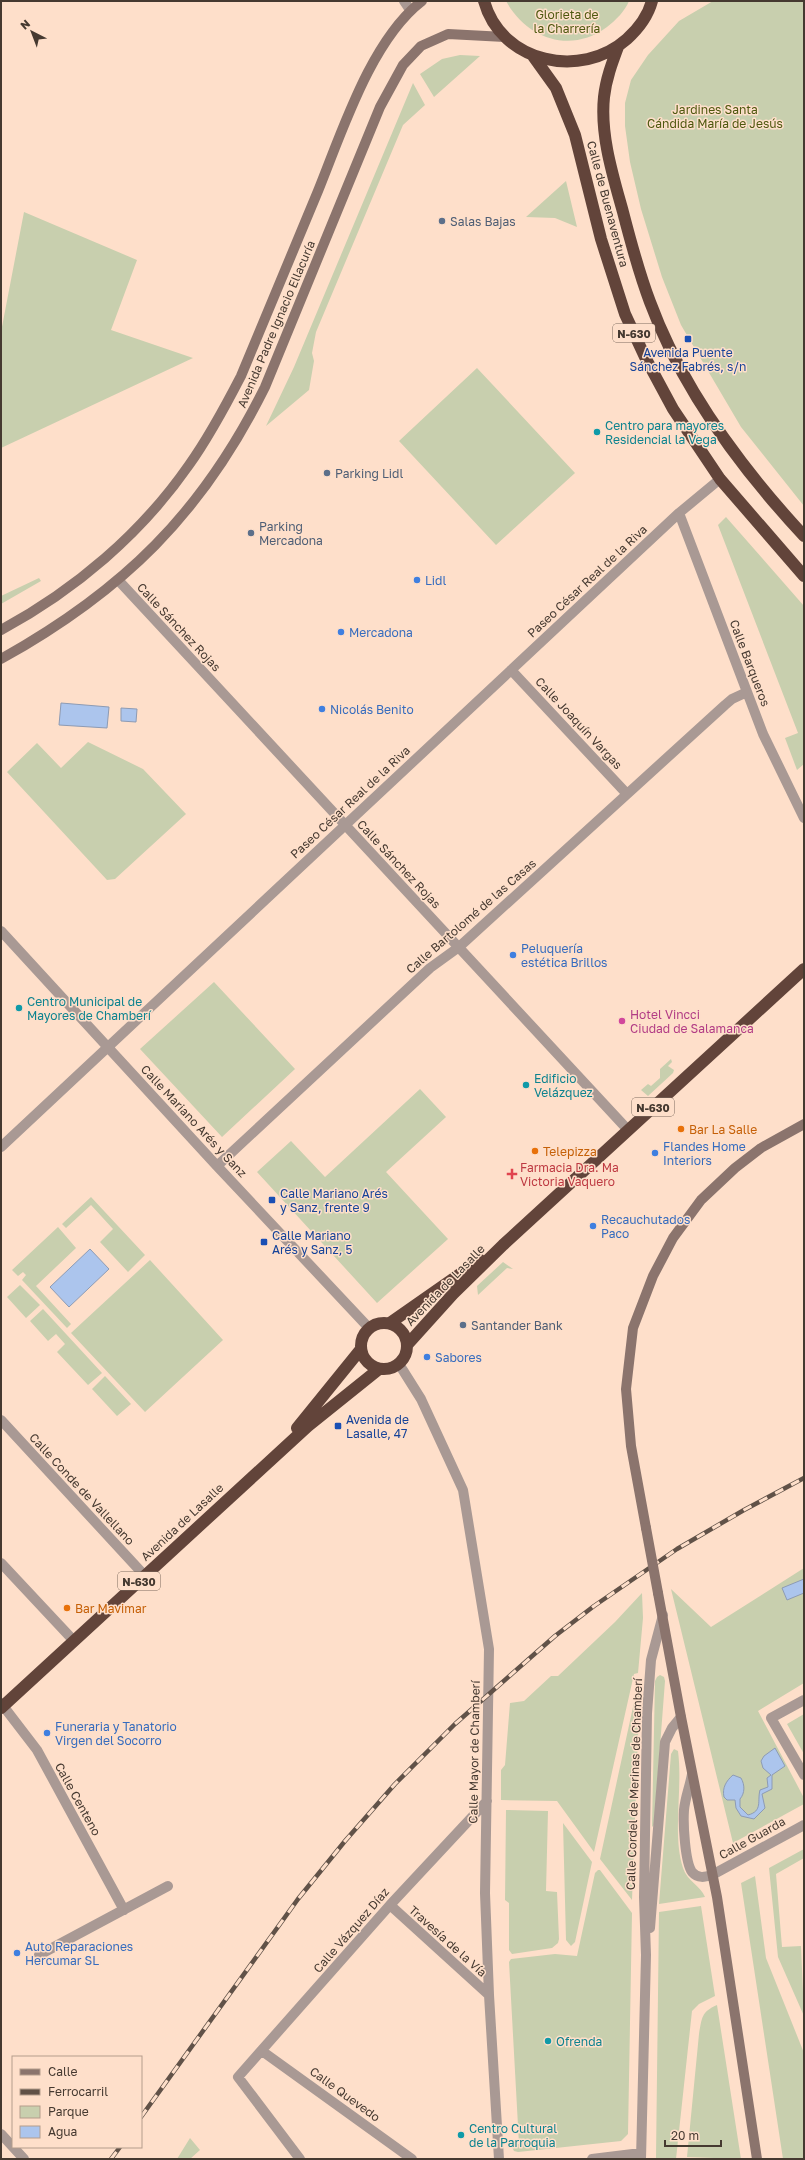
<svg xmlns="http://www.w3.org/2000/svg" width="805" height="2160" viewBox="0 0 805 2160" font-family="'Golos Text',sans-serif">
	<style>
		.green { fill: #c8cfae }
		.water { fill: #acc5ed; stroke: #8d9bb4 }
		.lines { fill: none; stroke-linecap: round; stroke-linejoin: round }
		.street { stroke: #a99994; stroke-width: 10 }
		.secondary { stroke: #8b746d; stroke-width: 10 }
		.highway { stroke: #62443a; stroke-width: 12 }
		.rail-casing { stroke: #615248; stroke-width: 4.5 }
		.rail { stroke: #fedfca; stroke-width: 3; stroke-dasharray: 9; stroke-linecap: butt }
		.secondary-bridge { stroke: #8b746d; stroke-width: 10 }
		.service-dot { fill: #5c6f8a; stroke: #fedfca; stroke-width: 1.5 }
		.transit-dot { fill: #1a4fb4; stroke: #fedfca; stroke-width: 1.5 }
		.culture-dot { fill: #0f9aa8; stroke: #fedfca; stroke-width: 1.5 }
		.shop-dot { fill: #3f7fe0; stroke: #fedfca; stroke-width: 1.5 }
		.hotel-dot { fill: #d1479c; stroke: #fedfca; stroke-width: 1.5 }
		.food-dot { fill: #e8710a; stroke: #fedfca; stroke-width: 1.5 }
		.health-dot { fill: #e0444e; stroke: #fedfca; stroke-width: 1.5 }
		.labels { text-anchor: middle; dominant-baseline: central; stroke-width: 3; stroke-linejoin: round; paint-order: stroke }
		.shield { fill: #fedfca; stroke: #7c6b5e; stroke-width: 1 }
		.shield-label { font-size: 11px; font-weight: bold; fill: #453930 }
		.park-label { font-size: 12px; fill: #4e580f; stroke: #fedfca }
		.street-label { font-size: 12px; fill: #453930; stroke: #fedfca }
		.service-label { font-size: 12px; fill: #4e5e75; stroke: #fedfca; text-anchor: start }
		.transit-label { font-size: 12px; fill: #164399; stroke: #fedfca; text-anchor: start }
		.culture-label { font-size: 12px; fill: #0d838f; stroke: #fedfca; text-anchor: start }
		.shop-label { font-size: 12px; fill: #366cbe; stroke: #fedfca; text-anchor: start }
		.hotel-label { font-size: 12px; fill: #b23c85; stroke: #fedfca; text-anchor: start }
		.food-label { font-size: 12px; fill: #c56008; stroke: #fedfca; text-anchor: start }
		.health-label { font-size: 12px; fill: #be3a42; stroke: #fedfca; text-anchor: start }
	</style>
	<rect width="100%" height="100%" fill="#fedfca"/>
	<path class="green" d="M506 1H629C625 11 616 20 607 27 571 54 527 39 506 1Z
		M713 1H804V506L741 427 681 325 662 277 641 209 630 162 625 126V103L631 80 648 55 679 21Z
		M460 55 480 56 434 97 420 74 442 59Z
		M413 83 425 105 403 125 316 332 312 353 314 361 309 390 266 426 294 367Z
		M566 181 577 227 555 218 526 217Z
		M24 212 137 260 111 330 193 358 1 448V332Z
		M477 368 575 473 496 545 399 441Z
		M726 517 804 606V764L797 770 785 738 798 733 718 525Z
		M39 578 41 581 1 604V596Z
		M88 742 143 769 186 814 115 879 107 880 7 772 37 743 61 768Z
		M214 982 295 1069 222 1137 140 1049Z
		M671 1059 672 1062 668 1066 674 1070 673 1073 648 1096 641 1090 648 1084 651 1086 660 1078V1069Z
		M420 1089 446 1117 386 1172 448 1239 377 1303 257 1172 291 1141 325 1177Z
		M91 1197 145 1255 128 1272 100 1242 113 1229 91 1205 66 1228 62 1224Z
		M58 1227 76 1248 36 1286 71 1324 67 1328 22 1280 26 1275 23 1272 18 1276 12 1270Z
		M150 1260 223 1340 145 1412 71 1333Z
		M503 1262 513 1269 507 1268 478 1295 477 1286Z
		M20 1285 40 1305 26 1318 7 1297Z
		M43 1309 102 1373 88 1385 57 1352 65 1344 56 1334 48 1341 30 1321Z
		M105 1376 131 1404 117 1416 92 1389Z
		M804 1568V1683L758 1711 804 1798V1804L733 1843 671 1589 711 1627Z
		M642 1593 643 1618 638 1673 634 1674 594 1852 557 1801 501 1800V1770L505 1765 510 1703 524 1701 551 1676H558L615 1622Z
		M660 1675 664 1677 665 1681 654 1825 652 1827 655 1681 657 1677Z
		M638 1684H640L632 1900 600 1859Z
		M804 1714V1754L787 1724Z
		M674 1749 678 1751C683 1789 672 1834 683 1868 687 1881 701 1886 705 1897L659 1904 671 1754Z
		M506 1810 548 1811 546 1891 557 1892 559 1939 558 1943 552 1948 512 1954 509 1950V1903L505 1900Z
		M563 1823 592 1862 575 1942 571 1946 566 1940Z
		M804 1849V1858L776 1874 782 1947 801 1946 804 2016 778 1957 769 1868Z
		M598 1870H600L632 1913 628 2134 621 2141 518 2152 514 2151 511 2145 519 2144 509 1962 511 1959 555 1954 577 1956 595 1873Z
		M755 1876 766 1958 804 2053V2159H783L741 1883Z
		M701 1906 715 1996 699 2004 692 2011 676 2159 656 2158 659 1912Z
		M717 2005 741 2159 687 2157 699 2034C702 2018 701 2012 717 2005Z
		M190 2138 200 2150 190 2159H177Z"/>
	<path class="water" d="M61 703 109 707 107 728 59 725Z
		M121 708 137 709 136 722 121 721Z
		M90 1249 109 1269 69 1307 50 1287Z
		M804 1579V1593L787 1600 782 1588Z
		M775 1748 785 1766 772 1775V1789L762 1794 765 1808 754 1819 741 1816 736 1808 735 1800H727L724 1797C722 1788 726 1781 733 1775L741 1778C745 1785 745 1793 740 1799V1807L748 1815C763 1811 757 1801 760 1790L768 1787 767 1778 771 1775 763 1768 761 1761 764 1756Z"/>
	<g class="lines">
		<path class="street" d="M404 1 410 10
			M679 513 763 734 804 818
			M119 581 628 1130
			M511 670 627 794
			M1 931 217 1166 369 1328
			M1 1147 679 513 720 479
			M217 1166 430 968 459 947 725 705 732 699 747 692
			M399 1364 421 1399 463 1490 489 1649 485 1893 489 1995 499 2159
			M1 1420 145 1576
			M1 1563 74 1641
			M804 1700 771 1718 804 1775
			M1 1703 37 1750 124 1910
			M692 1774C690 1786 685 1798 684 1810 683 1824 685 1862 692 1872 698 1879 705 1877 712 1875L804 1825
			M390 1905 489 1995
			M650 1928 665 1742 672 1728 681 1717
			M39 1955 168 1886
			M262 2051 412 2159
			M1 2134 24 2159
			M300 2159 238 2077 390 1905 487 1801
			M592 2159 641 2153
			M641 2159 646 1955 644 1897 647 1713 651 1660 663 1615"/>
		<path class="secondary" d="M1 630C75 590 141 534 189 465 209 437 225 407 241 376 267 314 292 252 318 191 342 132 371 40 422 1
			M1 659C123 591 202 514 265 387L380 107 403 65 421 46 448 34 505 37
			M646 1528 631 1446 626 1389 633 1328 653 1276 673 1238 701 1200 735 1168 761 1148 804 1124
			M658 1593 681 1717 717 1897 757 2159"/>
		<path class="highway" d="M484 1C501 63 581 80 627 39 638 29 648 16 652 1
			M618 47C612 63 606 79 604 97 600 135 613 176 623 212 631 243 639 273 650 302 682 389 741 468 804 536
			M533 56 556 88 575 135 601 239 625 314 645 357 673 409 720 479 804 576
			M390 1323 480 1260
			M361 1346a23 23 0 1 1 46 0a23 23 0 1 1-46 0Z
			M407 1345 453 1294 503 1245 804 969
			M297 1428 361 1349
			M1 1708 308 1426 379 1369"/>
		<defs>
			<path id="rail" d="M141 2117 298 1899 345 1841 395 1784 455 1724 555 1636 594 1606 677 1549 744 1510 804 1478
				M111 2159 120 2147"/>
		</defs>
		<use href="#rail" class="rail-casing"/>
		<use href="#rail" class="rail"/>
		<path class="secondary-bridge" d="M646 1528 658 1593"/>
	</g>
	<g class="service-dot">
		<circle cx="442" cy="221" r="4"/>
		<circle cx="327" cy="473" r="4"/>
		<circle cx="251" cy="533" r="4"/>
		<circle cx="463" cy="1325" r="4"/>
	</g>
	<g class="transit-dot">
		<rect x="684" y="335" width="8" height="8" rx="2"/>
		<rect x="268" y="1196" width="8" height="8" rx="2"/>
		<rect x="260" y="1238" width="8" height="8" rx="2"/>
		<rect x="334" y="1422" width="8" height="8" rx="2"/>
	</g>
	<g class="culture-dot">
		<circle cx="597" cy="432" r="4"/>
		<circle cx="19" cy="1008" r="4"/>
		<circle cx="526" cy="1085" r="4"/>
		<circle cx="548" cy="2041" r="4"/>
		<circle cx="461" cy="2135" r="4"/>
	</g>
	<g class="shop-dot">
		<circle cx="417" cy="580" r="4"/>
		<circle cx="341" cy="632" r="4"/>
		<circle cx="322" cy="709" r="4"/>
		<circle cx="513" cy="955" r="4"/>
		<circle cx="655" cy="1153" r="4"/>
		<circle cx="593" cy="1226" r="4"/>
		<circle cx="427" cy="1357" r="4"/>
		<circle cx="47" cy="1733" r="4"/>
		<circle cx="17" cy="1953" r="4"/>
	</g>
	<circle class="hotel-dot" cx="622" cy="1021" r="4"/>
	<g class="food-dot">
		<circle cx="681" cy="1129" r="4"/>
		<circle cx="535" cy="1151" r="4"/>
		<circle cx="67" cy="1608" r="4"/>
	</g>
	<path class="health-dot" d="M510 1168h4v4h4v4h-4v4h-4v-4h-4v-4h4z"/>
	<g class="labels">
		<g class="shield">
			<rect x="613" y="324" width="42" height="18" rx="3"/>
			<rect x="632" y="1098" width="42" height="18" rx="3"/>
			<rect x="118" y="1572" width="42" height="18" rx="3"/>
		</g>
		<g class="shield-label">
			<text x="634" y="333">N-630</text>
			<text x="653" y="1107">N-630</text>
			<text x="139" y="1581">N-630</text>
		</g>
		<g class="park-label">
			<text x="567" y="14">Glorieta de<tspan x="567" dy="14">la Charrería</tspan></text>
			<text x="715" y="109">Jardines Santa<tspan x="715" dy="14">Cándida María de Jesús</tspan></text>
		</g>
		<g class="street-label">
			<text transform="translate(608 204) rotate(75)">Calle de Buenaventura</text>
			<text transform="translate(276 324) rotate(-67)">Avenida Padre Ignacio Ellacuría</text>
			<text transform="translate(587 581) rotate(-43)">Paseo César Real de la Riva</text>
			<text transform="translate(179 627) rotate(47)">Calle Sánchez Rojas</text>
			<text transform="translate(750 663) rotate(69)">Calle Barqueros</text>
			<text transform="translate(579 723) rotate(47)">Calle Joaquín Vargas</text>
			<text transform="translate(350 802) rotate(-43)">Paseo César Real de la Riva</text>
			<text transform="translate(399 864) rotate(47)">Calle Sánchez Rojas</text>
			<text transform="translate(471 916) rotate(-41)">Calle Bartolomé de las Casas</text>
			<text transform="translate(194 1121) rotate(47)">Calle Mariano Arés y Sanz</text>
			<text transform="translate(445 1285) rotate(-46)">Avenida de Lasalle</text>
			<text transform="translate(82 1489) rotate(47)">Calle Conde de Vallellano</text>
			<text transform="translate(182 1522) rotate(-43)">Avenida de Lasalle</text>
			<text transform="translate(474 1752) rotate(-89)">Calle Mayor de Chamberí</text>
			<text transform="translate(634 1784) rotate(-88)">Calle Cordel de Merinas de Chamberí</text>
			<text transform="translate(78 1799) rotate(61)">Calle Centeno</text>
			<text transform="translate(752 1838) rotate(-29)">Calle Guarda</text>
			<text transform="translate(351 1930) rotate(-49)">Calle Vázquez Díaz</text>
			<text transform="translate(448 1941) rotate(42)">Travesía de la Vía</text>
			<text transform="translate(345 2094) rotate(36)">Calle Quevedo</text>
		</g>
		<g class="service-label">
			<text x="450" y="221">Salas Bajas</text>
			<text x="335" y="473">Parking Lidl</text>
			<text x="259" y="526">Parking<tspan x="259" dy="14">Mercadona</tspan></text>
			<text x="471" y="1325">Santander Bank</text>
		</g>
		<g class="transit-label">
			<text x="688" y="352" text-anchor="middle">Avenida Puente<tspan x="688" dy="14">Sánchez Fabrés, s/n</tspan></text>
			<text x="280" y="1193">Calle Mariano Arés<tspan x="280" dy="14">y Sanz, frente 9</tspan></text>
			<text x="272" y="1235">Calle Mariano<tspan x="272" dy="14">Arés y Sanz, 5</tspan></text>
			<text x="346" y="1419">Avenida de<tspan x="346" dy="14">Lasalle, 47</tspan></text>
		</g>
		<g class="culture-label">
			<text x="605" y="425">Centro para mayores<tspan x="605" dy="14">Residencial la Vega</tspan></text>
			<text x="27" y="1001">Centro Municipal de<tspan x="27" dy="14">Mayores de Chamberí</tspan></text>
			<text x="534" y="1078">Edificio<tspan x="534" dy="14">Velázquez</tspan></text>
			<text x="556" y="2041">Ofrenda</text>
			<text x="469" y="2128">Centro Cultural<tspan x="469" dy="14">de la Parroquia</tspan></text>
		</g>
		<g class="shop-label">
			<text x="425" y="580">Lidl</text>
			<text x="349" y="632">Mercadona</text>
			<text x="330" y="709">Nicolás Benito</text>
			<text x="521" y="948">Peluquería<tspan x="521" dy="14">estética Brillos</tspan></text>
			<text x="663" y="1146">Flandes Home<tspan x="663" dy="14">Interiors</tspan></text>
			<text x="601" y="1219">Recauchutados<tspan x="601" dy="14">Paco</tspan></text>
			<text x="435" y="1357">Sabores</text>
			<text x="55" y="1726">Funeraria y Tanatorio<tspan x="55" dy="14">Virgen del Socorro</tspan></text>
			<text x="25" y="1946">Auto Reparaciones<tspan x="25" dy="14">Hercumar SL</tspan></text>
		</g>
		<g class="hotel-label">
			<text x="630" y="1014">Hotel Vincci<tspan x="630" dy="14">Ciudad de Salamanca</tspan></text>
		</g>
		<g class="food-label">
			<text x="689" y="1129">Bar La Salle</text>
			<text x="543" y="1151">Telepizza</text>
			<text x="75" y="1608">Bar Mavimar</text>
		</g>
		<g class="health-label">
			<text x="520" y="1167">Farmacia Dra. Mª<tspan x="520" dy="14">Victoria Vaquero</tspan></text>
		</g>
	</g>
	<rect width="805" height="2160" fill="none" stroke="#453930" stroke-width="4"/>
	<rect x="12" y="2056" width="130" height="92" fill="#fedfca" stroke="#b49d8c"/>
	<rect x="20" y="2069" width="20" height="6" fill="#8b746d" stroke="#b49d8c"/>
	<text x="48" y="2076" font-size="12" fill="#453930">Calle</text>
	<rect x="20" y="2089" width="20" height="6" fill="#615248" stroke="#b49d8c"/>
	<text x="48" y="2096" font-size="12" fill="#453930">Ferrocarril</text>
	<rect x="20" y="2106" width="20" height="12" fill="#c8cfae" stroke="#b49d8c"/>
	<text x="48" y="2116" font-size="12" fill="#453930">Parque</text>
	<rect x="20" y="2126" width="20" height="12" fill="#acc5ed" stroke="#b49d8c"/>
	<text x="48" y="2136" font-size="12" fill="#453930">Agua</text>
	<g transform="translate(32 32) rotate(318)" stroke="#fedfca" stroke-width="3" paint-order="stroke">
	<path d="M0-3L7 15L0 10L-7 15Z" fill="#453930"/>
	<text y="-6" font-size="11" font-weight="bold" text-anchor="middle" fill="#453930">N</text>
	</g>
	<path d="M665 2140v6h56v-6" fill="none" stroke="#453930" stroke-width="2"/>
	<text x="671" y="2140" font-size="12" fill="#453930" stroke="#fedfca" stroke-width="3" paint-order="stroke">20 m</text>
</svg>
